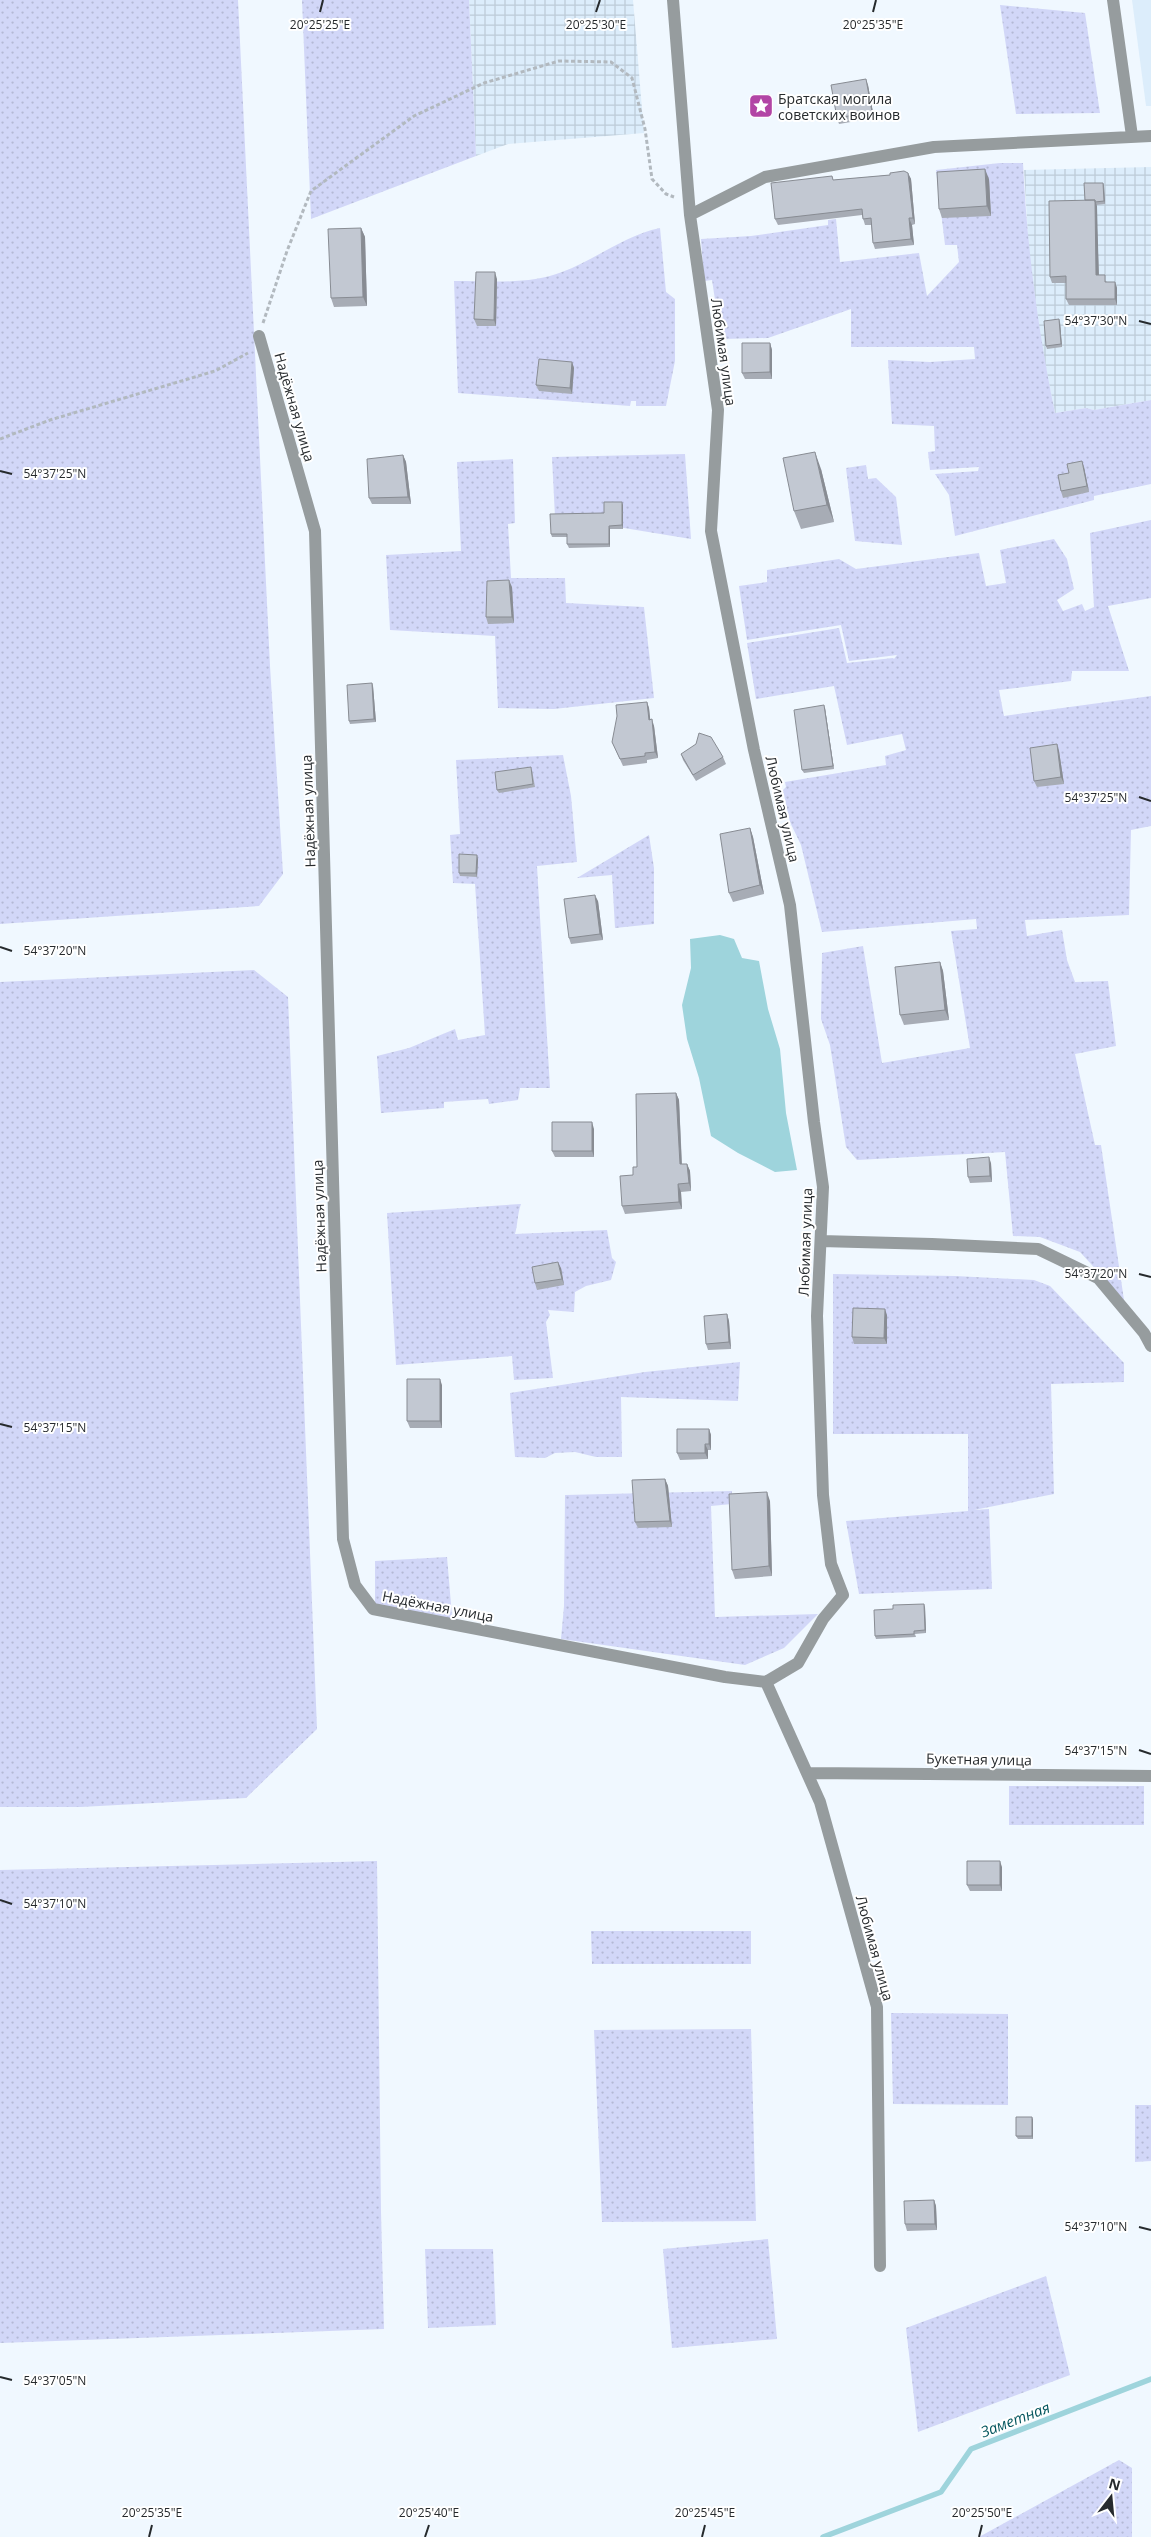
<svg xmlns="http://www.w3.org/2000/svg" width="1151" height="2537" viewBox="0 0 1151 2537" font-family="'Open Sans',sans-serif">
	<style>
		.built { fill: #dcedfb }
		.industrial { fill: url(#industrial-grid) }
		.grass { fill: url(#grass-dots) }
		.water { fill: #9ed4dc }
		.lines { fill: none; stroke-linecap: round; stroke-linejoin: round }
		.stream { stroke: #9ed4dc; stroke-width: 5.5 }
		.path { stroke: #b2b9bf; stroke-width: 3; stroke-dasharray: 4 2.5; stroke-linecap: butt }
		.street { stroke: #969c9e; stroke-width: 12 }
		.wall { fill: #a7acb5 }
		.shaded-wall { fill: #888c93 }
		.building { fill: #c2c8d2; stroke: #888c93 }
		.ticks { fill: none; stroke: #262a2d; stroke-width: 2 }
		.labels { text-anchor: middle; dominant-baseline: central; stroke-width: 4; stroke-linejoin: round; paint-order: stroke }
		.poi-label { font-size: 14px; fill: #262a2d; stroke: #fff; text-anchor: start }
		.street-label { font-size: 14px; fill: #262a2d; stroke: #fff }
		.water-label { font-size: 15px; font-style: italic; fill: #03555d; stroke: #fff }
		.ticks-label { font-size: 12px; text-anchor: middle; fill: #262a2d; stroke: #fff; stroke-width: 4; stroke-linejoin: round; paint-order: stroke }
	</style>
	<defs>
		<pattern id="industrial-grid" width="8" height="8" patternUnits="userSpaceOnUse" patternTransform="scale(1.25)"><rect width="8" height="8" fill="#dcedfb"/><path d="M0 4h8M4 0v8" fill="none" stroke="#bdcbd7"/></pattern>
		<pattern id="grass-dots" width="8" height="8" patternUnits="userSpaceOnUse" patternTransform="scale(1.25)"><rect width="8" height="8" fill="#d2d7f8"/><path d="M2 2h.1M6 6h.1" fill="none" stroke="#b4b9d5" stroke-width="1.8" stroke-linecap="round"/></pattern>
	</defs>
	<rect width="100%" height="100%" fill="#f0f8ff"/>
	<path class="built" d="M1132 0H1151V106H1146Z"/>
	<path class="industrial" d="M469 0H633L644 133 508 144 476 156Z
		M1151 167V400L1094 410 1086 408 1055 413 1042 349 1029 253 1024 170Z"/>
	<path class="grass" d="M0 0H238L270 666 283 874 259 906 0 924Z
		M302 0H469L476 156 311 219Z
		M1000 5 1085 13 1100 113 1016 114Z
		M1000 163H1023C1027 248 1038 330 1055 413L1086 408 1094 410 1151 400V484L1094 496V500L955 536 949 495 935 474 978 471 979 467 930 470 928 452 935 451 934 426 892 424 888 360 930 362 975 359 974 347H851V309L768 338 721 339 712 280 704 281 701 239 751 236 828 225V220L836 219 840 262 919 253 927 296 959 262 957 245H945L936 170Z
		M660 228 666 292 675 299V361L666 406H636V401H631L630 406 458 393 454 281C490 281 528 285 562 272 595 260 625 235 660 228Z
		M685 454 691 539 624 528 583 529 555 517 552 457Z
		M513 459 515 523 508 524 511 578H565L566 603 644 607 654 698 554 709 498 708 495 636 390 630 386 555 461 551 457 462Z
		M866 465 868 479 876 478 896 497 902 545 855 541 846 468Z
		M1151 520V598L1108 606 1129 671H1072L1071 681 999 690 1004 716 1151 696V826L1131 830 1129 915 1025 920 1027 936 1062 930 1067 960 1075 982 1108 981 1116 1046 1075 1054 1095 1145H1101L1124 1300 1080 1252 1040 1237 1013 1236 1005 1152 857 1160 846 1147 830 1045 821 1019 822 953 863 946 882 1063 970 1048 951 931 977 929 976 919 822 932 801 845 790 822 783 790 786 787 785 782 886 765 885 756 906 750 902 734 847 745 834 686 756 699 747 643 839 628 847 663 893 658 894 659 897 655 849 661 841 625 747 640 739 586 767 582V570L839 559 856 569 979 553 986 586 1006 583 1000 550 1054 539 1067 559 1074 589 1057 600 1063 611 1082 604 1085 611 1094 607 1090 533Z
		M563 755 571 796 577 862 537 866 550 1088H520L518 1100 489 1104 488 1099 444 1102V1108L381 1113 377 1056 409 1048 455 1029 458 1040 485 1035 475 884 453 883 450 835 460 834 456 760Z
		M649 835 654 868V924L615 928 612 875 577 878Z
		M254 970 288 997 317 1729 246 1798 81 1807H0V982Z
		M521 1204C517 1215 518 1224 515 1234L607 1230 612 1258 616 1262 611 1280 586 1286 575 1292 574 1312 548 1310 550 1315 546 1322 553 1378 514 1380 512 1356 396 1365 387 1213Z
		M833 1274 955 1276 1034 1280 1050 1286 1124 1363V1382L1051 1384 1054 1494 974 1510 989 1509 992 1589 859 1594 846 1521 968 1511V1434H833Z
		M740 1362 738 1401 621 1397 622 1457H596L575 1452 555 1453 545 1458 515 1457 510 1393 645 1372Z
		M732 1491V1504L711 1506 715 1617 818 1614 784 1648 745 1665 561 1639 564 1606 565 1495Z
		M447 1557 453 1628 375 1613V1561Z
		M1009 1786H1144V1825H1009Z
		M377 1861 381 2212 384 2329 0 2343V1870Z
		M591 1931H751V1964H592Z
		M891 2013 1008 2014V2105L893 2104Z
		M751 2029 756 2221 602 2222 594 2030Z
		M1135 2105H1151V2161L1135 2162Z
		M768 2239 777 2339 672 2348 663 2249Z
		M425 2249H493L496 2325 428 2328Z
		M1046 2276 1070 2375 918 2432 906 2328Z
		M1119 2460 1132 2468V2537H979Z"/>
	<path class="water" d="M720 935 734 939 742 958 759 961 768 1009 780 1049 786 1113 797 1170 775 1172 738 1153 711 1136 699 1078 687 1039 682 1005 691 968 690 939Z"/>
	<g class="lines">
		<path class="stream" d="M823 2537 941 2492 971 2449 1151 2379"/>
		<path class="path" d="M263 323 287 251 311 191 414 116 484 83 559 61 611 62 632 78 645 129 652 179 666 194 674 197
			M0 439 50 420 215 371 248 353"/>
		<path class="street" d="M1113 0 1132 136
			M690 215 765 177 934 147 1151 136
			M259 336 315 531 343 1539 355 1585 373 1609 725 1677 766 1682 798 1663 823 1619 843 1595 831 1564 823 1495 817 1316 823 1187 814 1122 790 905 754 750 711 531 718 410 690 215 673 0
			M821 1241 932 1244 1038 1249 1098 1278 1144 1333 1151 1346
			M766 1682 820 1802 877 2007 880 2266
			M807 1773 1151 1776"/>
	</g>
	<path class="wall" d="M868 85 874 118 839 124 837 118Z
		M908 173 911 179 915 224 912 225 914 245 875 249 873 243 871 225H865L862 215 778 225 775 219 834 180 890 175Z
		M989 179 991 216 942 218 939 209Z
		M1103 183 1104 186 1105 204 1096 205 1099 275 1107 282H1115L1117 288V305H1069L1066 299V283H1052L1050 277 1085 200Z
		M361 228 365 237 367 306 334 307 331 298Z
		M497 279 496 326H477L474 319Z
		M1060 322 1062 347 1047 349 1046 346Z
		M770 343 772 350V379H745L742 373Z
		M572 362 574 368 572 394 539 391 536 385Z
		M403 455 406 462 411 504H372L369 498Z
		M1084 467 1089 492 1063 498 1061 491 1069 473Z
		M821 469 834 522 801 529 794 511Z
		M623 505V529H610V547L569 548 567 544V537H552L551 534Z
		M512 587 514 623 488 624 486 617Z
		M372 683 373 686 376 722 350 724 349 721Z
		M647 702 649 708 650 720 654 726 658 758 647 760V763L623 766 612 742Z
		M825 708 834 769 804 773 802 770Z
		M1057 744 1059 751 1064 784 1037 787 1034 781Z
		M681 754 723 757 726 764 696 781 683 760Z
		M532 770 535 787 499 793 497 790Z
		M750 828 753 837 764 894 733 902 729 893Z
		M478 859 477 877 460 876 459 873Z
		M598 901 603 940 571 944 569 938Z
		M940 962 943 971 949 1020 904 1025 900 1015Z
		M676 1093 679 1100 682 1164H687L690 1171 691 1191 681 1192 682 1209 625 1214 622 1206 633 1175 637 1167Z
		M594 1129V1157H555L552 1151Z
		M991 1163 992 1182 970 1183 968 1177Z
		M561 1268 564 1285 537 1290 535 1283Z
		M727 1314 729 1321 731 1349 708 1350 706 1344Z
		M887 1315V1344H854L852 1337Z
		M442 1385V1428H410L407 1421Z
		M709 1429 711 1435V1450H708V1459L680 1460 677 1453Z
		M665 1479 668 1486 672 1527 638 1528 635 1522Z
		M770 1501 772 1576 735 1579 732 1570Z
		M925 1607 926 1633 915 1634 916 1637 876 1639 875 1636Z
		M1002 1867V1891H970L967 1885Z
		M1032 2117 1033 2120V2139H1018L1016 2136Z
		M934 2200 936 2206 937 2230 907 2231 905 2224Z"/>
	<path class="shaded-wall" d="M866 79 868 85 874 118 872 112Z
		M985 169 989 179 991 216 987 206Z
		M908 173 911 179 915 224 913 218Z
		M1103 183 1104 186 1105 204 1104 201Z
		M1095 200 1097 206 1099 282 1096 275Z
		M909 218 912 225 914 245 911 239Z
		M361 228 365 237 367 306 363 297Z
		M495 272 497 279 496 326 494 320Z
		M1115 282 1117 288V305L1115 299Z
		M1059 319 1060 322 1062 347 1061 344Z
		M770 343 772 350V379L770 372Z
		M572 362 574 368 572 394 570 388Z
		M815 452 821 469 834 522 827 505Z
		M403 455 406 462 411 504 408 497Z
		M1082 461 1084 467 1089 492 1087 486Z
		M622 502 623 505V529L622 525Z
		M609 526 610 529V547L609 544Z
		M509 580 512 587 514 623 512 617Z
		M372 683 373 686 376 722 374 719Z
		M647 702 649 708 651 726 649 720Z
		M824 705 825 708 834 769 833 766Z
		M652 719 654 726 658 758 655 752Z
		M1057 744 1059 751 1064 784 1061 777Z
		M750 828 753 837 764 894 760 885Z
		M477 855 478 859 477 877 476 873Z
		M595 895 598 901 603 940 600 934Z
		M940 962 943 971 949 1020 945 1010Z
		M676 1093 679 1100 682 1172 680 1164Z
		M592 1122 594 1129V1157L592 1151Z
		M989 1157 991 1163 992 1182 990 1176Z
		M687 1164 690 1171 691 1191 689 1183Z
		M678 1184 681 1192 682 1209 679 1202Z
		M558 1262 561 1268 564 1285 562 1279Z
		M885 1309 887 1315V1344L884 1338Z
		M727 1314 729 1321 731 1349 729 1342Z
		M440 1379 442 1385V1428L440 1421Z
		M709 1429 711 1435V1450L709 1444Z
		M705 1444 708 1450V1459L705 1453Z
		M665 1479 668 1486 672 1527 670 1521Z
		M767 1492 770 1501 772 1576 769 1566Z
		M924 1604 925 1607 926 1633 925 1630Z
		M1000 1861 1002 1867V1891L1000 1885Z
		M1032 2117 1033 2120V2139L1032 2136Z
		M934 2200 936 2206 937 2230 935 2224Z"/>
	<path class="building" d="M866 79 872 112 837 118 831 85Z
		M985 169 987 206 939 209 937 172Z
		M904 171 908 173 913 218H909L911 239 873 243 871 218 863 219 862 209 775 219 771 183 832 176 833 180 890 175V173Z
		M1084 183H1103L1104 201 1095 202V200H1085Z
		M1095 200 1096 275H1105V282H1115V299H1066V276L1050 277 1049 201Z
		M361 228 363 297 331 298 328 229Z
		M476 272H495L494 320 474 319Z
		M1059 319 1061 344 1046 346 1044 321Z
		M742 343H770V372L742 373Z
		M539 359 572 362 570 388 536 385Z
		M815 452 827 505 794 511 783 458Z
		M403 455 408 497 369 498 367 459Z
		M1082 461 1087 486 1061 491 1058 475 1069 473 1067 464Z
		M604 502H622V525L609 526V544H567V534H551L550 514 604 513Z
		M509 580 512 617H486L487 581Z
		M372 683 374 719 349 721 347 685Z
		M647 702 649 720 652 719 655 752 645 753V756L620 759 612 742 617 716 616 705Z
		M824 705 833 766 802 770 794 710Z
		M699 733 711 737 723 757 693 775 681 754 696 744Z
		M1057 744 1061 777 1034 781 1030 748Z
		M531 767 533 784 497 790 495 772Z
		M750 828 760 885 729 893 720 834Z
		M459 854 477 855 476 873H459Z
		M595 895 600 934 569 938 564 899Z
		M940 962 945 1010 900 1015 895 967Z
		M676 1093 680 1164H687L689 1183 678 1184 679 1202 622 1206 620 1176 633 1175V1167H637L636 1094Z
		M552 1122H592V1151H552Z
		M989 1157 990 1176 968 1177 967 1159Z
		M558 1262 562 1279 535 1283 532 1267Z
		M853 1308 885 1309 884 1338 852 1337Z
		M727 1314 729 1342 706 1344 704 1316Z
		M407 1379H440V1421H407Z
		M677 1429H709V1444H705V1453H677Z
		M665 1479 670 1521 635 1522 632 1480Z
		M767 1492 769 1566 732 1570 729 1494Z
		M924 1604 925 1630 914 1631V1634L875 1636 874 1610 893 1609V1605Z
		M967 1861H1000V1885H967Z
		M1016 2117H1032V2136H1016Z
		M934 2200 935 2224H905L904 2201Z"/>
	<path class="ticks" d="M320 12 323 0M596 12 600 0M873 12 876 0M1139 321 1151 324M0 471 12 474M1139 797 1151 801M0 947 12 951M1139 1274 1151 1277M0 1424 12 1427M1139 1750 1151 1754M0 1900 12 1904M1139 2227 1151 2230M0 2377 12 2380M149 2537 152 2525M425 2537 429 2525M702 2537 705 2525M979 2537 982 2525"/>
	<defs>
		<symbol id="sight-square" viewBox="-11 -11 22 22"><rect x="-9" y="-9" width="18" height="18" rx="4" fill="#b245a5" stroke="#fff"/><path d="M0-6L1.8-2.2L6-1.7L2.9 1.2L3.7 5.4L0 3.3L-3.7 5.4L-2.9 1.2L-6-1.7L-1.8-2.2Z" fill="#fff"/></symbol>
	</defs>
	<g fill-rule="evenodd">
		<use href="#sight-square" x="747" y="92" width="28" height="28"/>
	</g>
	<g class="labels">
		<g class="poi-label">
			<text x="778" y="98">Братская могила<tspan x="778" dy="16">советских воинов</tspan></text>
		</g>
		<g class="street-label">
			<text transform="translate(724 352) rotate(82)">Любимая улица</text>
			<text transform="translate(295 407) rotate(74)">Надёжная улица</text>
			<text transform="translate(783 809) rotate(77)">Любимая улица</text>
			<text transform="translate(308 811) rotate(-92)">Надёжная улица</text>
			<text transform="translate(319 1216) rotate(-92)">Надёжная улица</text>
			<text transform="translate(805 1242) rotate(-88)">Любимая улица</text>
			<text transform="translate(438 1606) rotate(11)">Надёжная улица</text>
			<text transform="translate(979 1759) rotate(1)">Букетная улица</text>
			<text transform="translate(875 1948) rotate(75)">Любимая улица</text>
		</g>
		<g class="water-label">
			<text transform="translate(1015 2419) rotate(-21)">Заметная</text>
		</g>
	</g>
	<g class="ticks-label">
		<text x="320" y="29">20°25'25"E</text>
		<text x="596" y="29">20°25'30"E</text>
		<text x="873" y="29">20°25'35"E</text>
		<text x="1096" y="325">54°37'30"N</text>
		<text x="55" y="478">54°37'25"N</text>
		<text x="1096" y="802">54°37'25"N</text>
		<text x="55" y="955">54°37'20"N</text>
		<text x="1096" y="1278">54°37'20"N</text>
		<text x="55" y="1432">54°37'15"N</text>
		<text x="1096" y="1755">54°37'15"N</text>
		<text x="55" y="1908">54°37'10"N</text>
		<text x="1096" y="2231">54°37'10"N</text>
		<text x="55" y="2385">54°37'05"N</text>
		<text x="152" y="2517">20°25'35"E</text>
		<text x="429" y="2517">20°25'40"E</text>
		<text x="705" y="2517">20°25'45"E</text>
		<text x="982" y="2517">20°25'50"E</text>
	</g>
	<g transform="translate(1111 2497) rotate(16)" stroke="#ffffff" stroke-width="4" paint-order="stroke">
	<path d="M0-4L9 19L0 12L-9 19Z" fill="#262a2d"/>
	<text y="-8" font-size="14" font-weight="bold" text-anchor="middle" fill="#262a2d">N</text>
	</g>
</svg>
